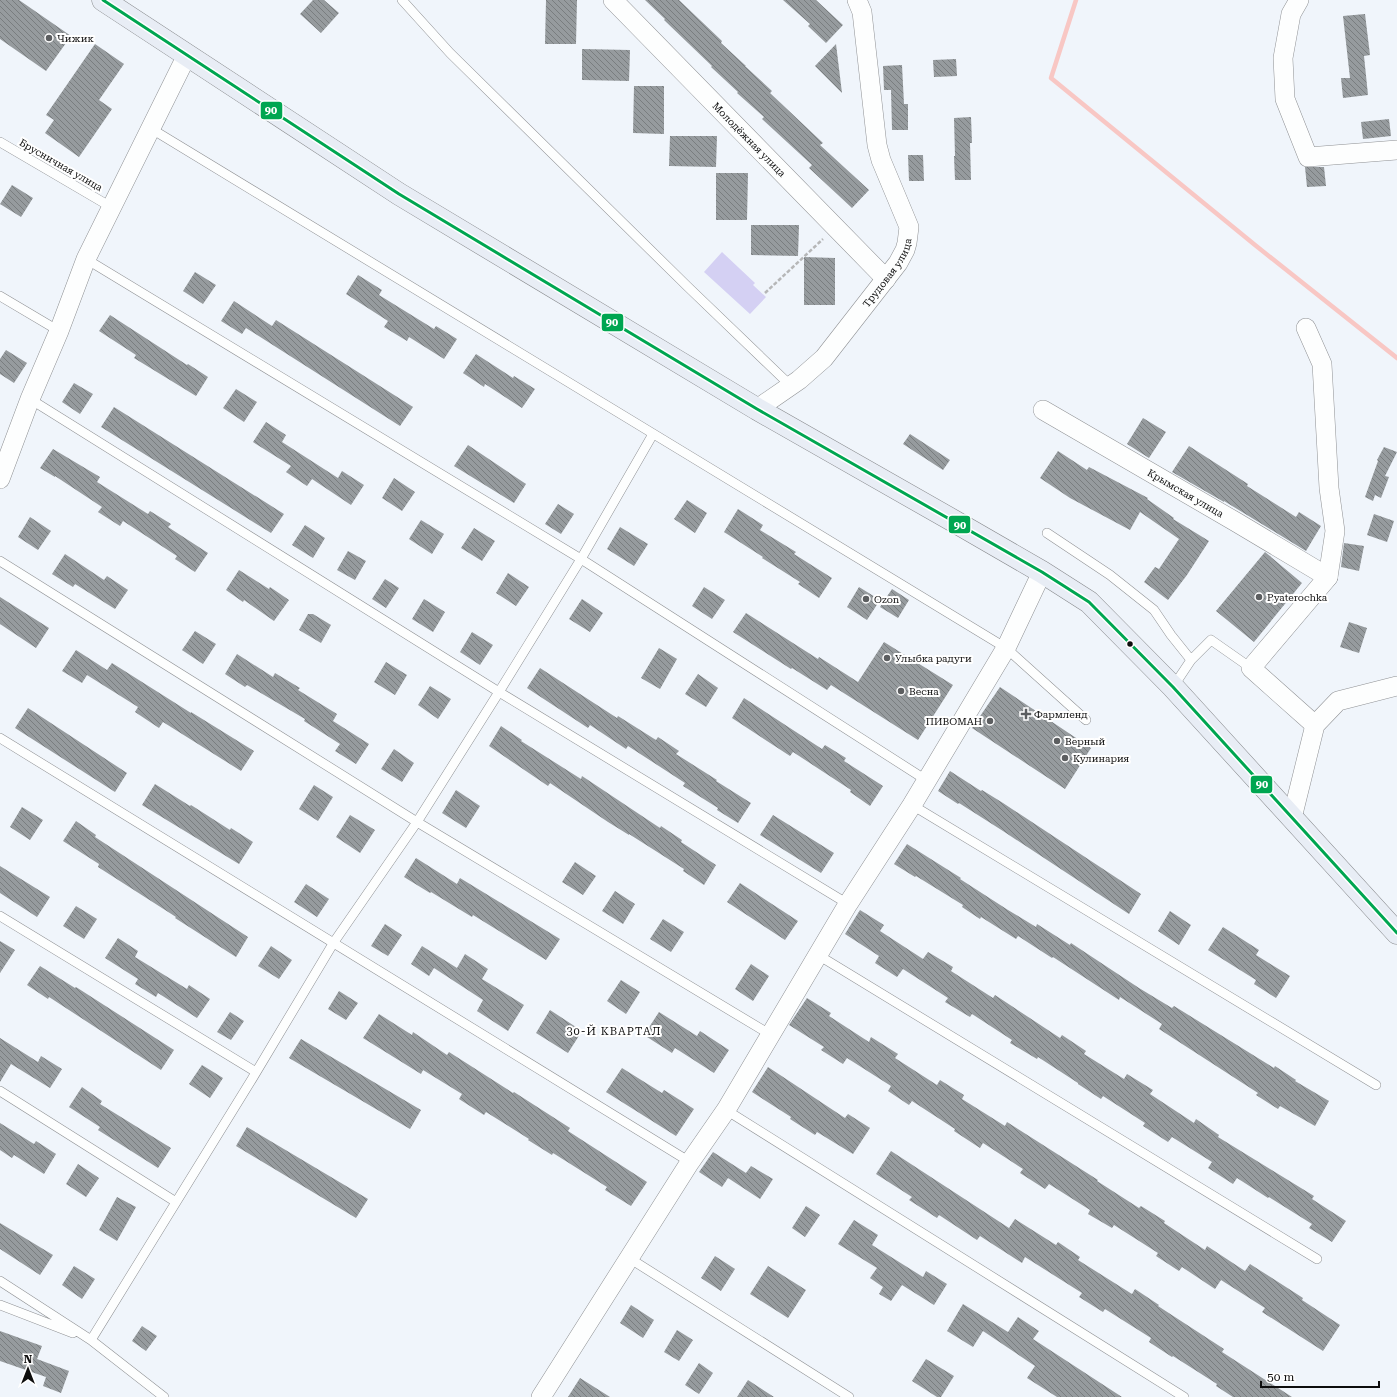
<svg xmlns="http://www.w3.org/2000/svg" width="1397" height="1397" viewBox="0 0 1397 1397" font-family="'Roboto Serif',serif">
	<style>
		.grass { fill: #d4d0f3 }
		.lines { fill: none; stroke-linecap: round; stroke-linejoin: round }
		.stream { stroke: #f8c7c4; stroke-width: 4.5 }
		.building { fill: url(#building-back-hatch) }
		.lane-casing { stroke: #8f9194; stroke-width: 10 }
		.street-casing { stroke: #8f9194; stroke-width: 20 }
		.secondary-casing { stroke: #86888b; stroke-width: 23 }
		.path { stroke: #b6b7b8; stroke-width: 2.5; stroke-dasharray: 4 2; stroke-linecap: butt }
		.lane { stroke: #fdfefe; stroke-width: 9 }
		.street { stroke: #fdfefe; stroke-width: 19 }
		.secondary { stroke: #e8edf5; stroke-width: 22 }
		.bus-1-casing { stroke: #fff; stroke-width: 6 }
		.bus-1 { stroke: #00a651; stroke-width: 3 }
		.poi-dot { fill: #5c5e60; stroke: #fff; stroke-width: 1.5 }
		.bus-dot { fill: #0d0d0d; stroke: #fff; stroke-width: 1.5 }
		.labels { text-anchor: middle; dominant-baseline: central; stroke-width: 4; stroke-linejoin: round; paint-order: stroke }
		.poi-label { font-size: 10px; fill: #0d0d0d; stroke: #fff; text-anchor: start }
		.street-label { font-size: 10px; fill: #0d0d0d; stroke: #fff }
		.neighbourhood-label { font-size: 11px; letter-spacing: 1px; fill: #0d0d0d; stroke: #fff }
		.line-badge { stroke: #fff; stroke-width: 1.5 }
		.badge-label { font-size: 11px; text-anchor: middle; font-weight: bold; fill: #fff }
	</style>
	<defs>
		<pattern id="building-back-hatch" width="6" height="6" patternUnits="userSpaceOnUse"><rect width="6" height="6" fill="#969b9e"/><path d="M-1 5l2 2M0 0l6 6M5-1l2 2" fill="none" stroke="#797d7f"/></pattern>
	</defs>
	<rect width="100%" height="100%" fill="#f0f5fb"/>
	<path class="grass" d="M722 252 755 283 753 285 766 297 750 314 704 272Z"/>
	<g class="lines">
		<path class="stream" d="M1076 0 1051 78 1255 245 1397 358"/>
	</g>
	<path class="building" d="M0 0H19L71 36 46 71 0 39Z
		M313 0H324L339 13 321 33 300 14Z
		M546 0H577L576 44H545Z
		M645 0H679L722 41 721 43 746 66H745L772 91 770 93 823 143 820 145 869 190 852 208 809 168 812 165 762 119 764 117 737 93 738 92 711 67 712 66 664 20 665 19Z
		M783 0H816L843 25 826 43 808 26 810 24Z
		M1365 14 1370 55 1364 56 1368 95 1343 98 1341 78H1350L1343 16Z
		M95 44 124 64 99 100 112 109 79 157 45 133 54 120 46 115Z
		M836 44 842 93 815 66Z
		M582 49 630 50 629 81 582 80Z
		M956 59 957 76 934 77 933 60Z
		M902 65 904 104H908V130H892L891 90H884L883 66Z
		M634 86H664V134L633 133Z
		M971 117 972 143H970L971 180H955L954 156H955L954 118Z
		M1389 119 1391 136 1363 139 1361 122Z
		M670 136H717L716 167 669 166Z
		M908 155H923L924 181H909Z
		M1305 167H1324L1326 186 1307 187Z
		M716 173H748L747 220H716Z
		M12 185 33 198 21 217 0 204Z
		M751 225H799L798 256 751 255Z
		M804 257 835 258V305H804Z
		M195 272 216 285 203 304 183 291Z
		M358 275 382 290 379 295 434 329 436 326 457 339 444 359 409 337 407 341 384 327 388 321 346 294Z
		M234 301 272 326 276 320 413 407 400 426 246 328 242 334 221 321Z
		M110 315 187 365 188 364 208 377 196 396 134 358 136 355 99 331Z
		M6 350 27 363 14 383 0 374V359Z
		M476 354 513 378 514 376 535 389 522 408 485 384 484 387 463 373Z
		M74 383 93 394 80 414 62 402Z
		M236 389 257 402 244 422 223 408Z
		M114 407 284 514 271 533 101 427Z
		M1143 418 1166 432 1149 458 1127 444Z
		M266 422 286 435 282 442 338 478 342 471 364 485 351 505 312 479 307 486 286 472 291 466 253 442Z
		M910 434 950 460 943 470 903 444Z
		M468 445 526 484 514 503 454 466Z
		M1189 446 1248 484 1247 486 1296 517 1299 512 1321 526 1306 551 1224 501V502L1172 472Z
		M1384 447 1397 452 1385 476 1389 477 1381 498 1375 495 1373 501 1365 497 1378 461 1377 460Z
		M53 449 100 477 97 482 148 514 150 511 171 524 168 527 208 553 195 572 175 559 177 556 123 521 120 526 98 512 102 507 55 476V477L40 468Z
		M1058 451 1087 470 1089 467 1148 498 1147 499 1174 518 1173 519 1209 541 1187 575 1168 600 1144 582 1155 567 1159 569 1179 539 1140 512 1130 530 1070 498 1040 478Z
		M394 478 415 492 402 511 382 498Z
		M687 500 707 513 695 533 674 519Z
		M558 504 574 514 561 534 545 524Z
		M738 509 763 525 760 530 796 552 794 554 832 578 819 598 798 584 800 582 762 558 763 557 724 532Z
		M1374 514 1394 521 1387 542 1367 535Z
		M30 517 51 531 38 550 18 537Z
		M421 520 444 534 432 554 409 539Z
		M305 525 325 538 313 558 292 545Z
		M620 527 648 544 634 566 607 549Z
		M474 528 495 541 482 561 461 548Z
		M1344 543 1364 546 1359 571 1341 567Z
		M348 551 366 561 355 580 337 570Z
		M1265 552 1302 583 1254 642 1216 611Z
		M65 554 104 580 107 576 128 590 115 609 75 584 73 587 52 574Z
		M239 570 269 589 270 587 289 600 274 621 244 600 243 602 226 590Z
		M508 573 529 587 516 606 496 593Z
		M385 579 399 588 386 608 372 599Z
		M704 587 725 600 712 619 692 606Z
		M859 587 880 600 867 620 847 607Z
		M892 589 909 600 898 618 880 607Z
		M0 597 49 628 36 648 0 624Z
		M424 599 445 612 433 632 412 619Z
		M582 599 603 613 590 632 569 619Z
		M746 613 818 659 819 657 858 682 884 642 953 685 918 740 831 685 827 690 792 668 791 669 733 632Z
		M308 614H313L331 625 321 643 299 630Z
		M1349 622 1367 628 1359 653 1340 647Z
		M195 631 216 644 203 664 182 650Z
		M472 632 493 645 480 665 460 652Z
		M659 648 677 659 660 689 641 678Z
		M76 650 107 670 112 663 191 713V712L254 751 241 771 163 722 159 728 135 712 138 707 87 675 82 683 62 671Z
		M237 654 273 677 275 673 300 688 298 690 337 714 333 721 369 744 356 764 335 751 340 744 304 721 305 719 247 685 245 687 225 674Z
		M386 662 407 675 395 695 374 682Z
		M540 668 617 718 618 716 656 740 658 737 679 751 676 754 717 780 716 781 751 803 738 823 717 810 718 808 683 786 685 783 628 746 626 749 590 725 588 728 527 688Z
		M698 674 718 688 706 707 685 694Z
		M430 686 451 699 438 719 418 705Z
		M1000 687 1091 748 1065 789 972 728Z
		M744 698 822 749 825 745 846 758 844 761 883 786 870 806 850 792 851 790 793 752 790 756 732 718Z
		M28 708 127 773 115 792 15 728Z
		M501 726 522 740 521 741 581 779 582 776 660 828 661 826 682 840 681 842 716 865 704 885 683 871 684 869 629 834V835L608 822 550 783 548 786 489 746Z
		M394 749 414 763 402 782 381 769Z
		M950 771 981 791 982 790 1003 803 1141 894 1129 914 1003 831 959 803 958 804 938 791Z
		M155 784 190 806 191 805 230 830 231 828 253 842 239 864 142 805Z
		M314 785 333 797 318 821 299 809Z
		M456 790 480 806 466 828 442 813Z
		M22 807 43 820 30 840 10 827Z
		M350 815 375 830 360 853 336 837Z
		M773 815 834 853 821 873 760 835Z
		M76 821 96 835 95 837 248 937 236 957 175 918 176 917 98 867 99 864 63 841Z
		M907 844 961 878 960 879 1008 910 1036 927 1037 924 1070 945 1071 943 1139 988 1172 1008 1174 1006 1274 1068 1275 1066 1296 1080 1295 1081 1329 1101 1315 1126 1280 1106 1278 1109 1256 1095 1258 1093 1159 1029 1162 1024 1120 997 1119 1000 1053 957 1052 958 1018 936 1016 939 981 917 980 919 962 907 963 905 916 876 915 877 894 864Z
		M416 858 457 884 460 878 560 939 546 960 473 915 472 917 431 892 430 893 404 877Z
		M575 862 596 876 583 895 562 882Z
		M0 866 50 897 37 917 0 893Z
		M740 883 798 921 785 940 727 902Z
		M306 884 329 899 317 917 294 902Z
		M615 891 635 904 623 924 602 911Z
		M76 906 97 919 84 939 63 926Z
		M860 910 884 925 880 931 923 959 928 952 953 967 951 971 993 998 995 995 1060 1038 1062 1035 1086 1051 1084 1054 1124 1079 1127 1074 1153 1090 1150 1094 1194 1123 1196 1119 1219 1135 1218 1137 1314 1196 1312 1199 1346 1221 1332 1242 1309 1228 1312 1224 1269 1197 1268 1198 1237 1178 1233 1184 1208 1168 1212 1162 1172 1137 1168 1142 1143 1126 1145 1123 1103 1096 1101 1099 1078 1084V1083L1038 1057 1037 1059 1010 1043 1012 1040 972 1014 970 1017 945 1002 948 998 903 969 897 977 875 963 879 956 845 934Z
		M1170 911 1191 925 1179 945 1158 931Z
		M663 919 684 932 671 952 650 939Z
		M385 924 402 935 388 956 371 946Z
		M1223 927 1259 950 1256 955 1290 976 1276 998 1254 984 1256 980 1208 950Z
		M118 938 138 951 135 957 187 989 189 985 210 999 197 1018 158 993 156 997 135 984 138 979 105 958Z
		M0 941 15 950 0 973Z
		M271 946 292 960 279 979 258 966Z
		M422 946 457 968 465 954 488 969 482 979 524 1005 508 1031 477 1011 483 1000 434 968 429 976 411 964Z
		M751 964 769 976 753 1001 735 989Z
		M40 966 75 988 76 987 174 1050 161 1070 49 997 48 999 27 985Z
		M621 980 640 992 626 1014 607 1001Z
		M339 991 358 1003 346 1020 328 1009Z
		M807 998 831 1013 829 1016 869 1042 871 1037 898 1054 895 1058 937 1085 940 1080 964 1095 962 1099 1005 1126 1007 1122 1098 1180 1097 1181 1139 1208 1141 1206 1165 1221 1164 1223 1205 1250 1207 1246 1245 1271 1250 1264 1303 1298 1302 1300 1340 1325 1323 1351 1262 1312 1265 1308 1221 1280 1215 1289 1182 1267 1179 1271 1156 1256 1158 1253 1114 1225 1112 1228 1088 1214 1090 1210 1049 1184 1045 1189 1020 1173 1023 1169 983 1143 980 1148 954 1131 955 1129 912 1101 909 1105 888 1091 891 1086 847 1058 843 1064 821 1050 824 1047 789 1025Z
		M550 1010 582 1031 568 1053 536 1033Z
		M230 1012 244 1021 231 1040 217 1032Z
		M659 1012 697 1036 700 1031 729 1050 714 1073 675 1048 672 1053 644 1035Z
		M379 1014 412 1035 413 1032 447 1055 449 1052 513 1093 514 1092 570 1128 568 1131 647 1182 631 1206 605 1190 607 1187 553 1153 552 1155 528 1140 529 1139 486 1112 484 1115 459 1099 462 1094 423 1070 421 1074 363 1038Z
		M0 1038 38 1062 41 1056 62 1069 50 1088 11 1064 0 1082Z
		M301 1039 421 1110 410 1129 289 1058Z
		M202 1065 223 1078 210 1098 189 1084Z
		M768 1067 845 1118 848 1114 870 1128 853 1154 817 1132 815 1135 790 1119 791 1117 752 1092Z
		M622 1068 662 1093 664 1090 694 1109 676 1136 606 1092Z
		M82 1087 102 1101 100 1104 171 1148 158 1168 98 1130 100 1127 69 1107Z
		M0 1123 34 1144 36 1141 56 1154 44 1174 14 1155 12 1158 0 1150Z
		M247 1127 368 1199 356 1218 236 1146Z
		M891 1151 1009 1228 1015 1219 1056 1245 1058 1242 1080 1257 1078 1260 1132 1294 1135 1289 1159 1305 1158 1306 1224 1349 1222 1352 1292 1397H1233L1216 1386 1217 1384 1173 1356 1172 1357 1149 1342 1151 1338 1105 1309 1103 1312 1079 1297 1082 1293 1025 1257 1022 1263 980 1236 977 1240 939 1215 937 1218 909 1200 912 1197 876 1174Z
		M713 1152 746 1173 751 1166 773 1179 760 1199 728 1178 722 1187 699 1172Z
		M78 1164 99 1178 86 1197 66 1184Z
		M117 1197 136 1207 117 1241 99 1230Z
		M806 1206 820 1215 805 1237 792 1228Z
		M854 1220 878 1235 872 1245 923 1277 926 1271 947 1284 934 1305 902 1285 891 1301 879 1294 883 1287 870 1278 877 1268 838 1244Z
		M0 1223 53 1255 40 1275 0 1249Z
		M715 1256 735 1269 721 1291 701 1278Z
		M74 1266 95 1279 82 1299 62 1285Z
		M768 1266 806 1290 788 1318 750 1294Z
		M963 1304 1008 1332 1018 1317 1039 1331 1033 1339 1122 1397H1057L1027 1378 1035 1366 983 1331 973 1347 947 1331Z
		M631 1305 654 1320 643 1338 620 1323Z
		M142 1326 157 1336 146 1351 132 1341Z
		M677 1330 693 1340 679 1361 664 1352Z
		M0 1331 42 1346 37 1359 69 1371 61 1393 43 1386 46 1377 0 1361Z
		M926 1359 954 1376 941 1397H937L912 1381Z
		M699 1363 713 1373 699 1394 685 1385Z
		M580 1378 610 1397H568Z
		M748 1380 774 1397H737Z"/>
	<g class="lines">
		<defs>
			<path id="lane" d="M402 0 450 53 688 287 791 386
				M150 128 1006 648 1086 720
				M0 142 111 207
				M86 259 581 559 926 780
				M0 296 59 331
				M30 399 499 692 848 904
				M1047 533 1110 575 1154 610 1171 635 1191 660
				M0 561 417 822 771 1035
				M1173 687 1191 660 1211 640 1251 668
				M0 738 690 1162
				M912 805 1376 1085
				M0 916 256 1072
				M818 955 1317 1259
				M0 1091 176 1202
				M726 1110 1184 1397
				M629 1258 849 1397
				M0 1281 91 1340 164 1397
				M0 1305 73 1333
				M91 1340 252 1079 334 942 417 822 499 692 581 559 653 434"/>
			<g id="street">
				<path id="s1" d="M613 0 886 279"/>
				<path d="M1299 0 1291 14 1283 58 1285 99 1308 157 1397 150"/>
				<path d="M1306 328 1322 364 1329 488 1335 531 1328 577 1251 668 1315 725"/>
				<path id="s2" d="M757 409 799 380 824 358 898 263 905 250 907 243 909 227 881 160 877 145 862 12 857 0"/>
				<path id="s3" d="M1043 410 1236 522 1328 577"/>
				<path d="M0 479 30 399 59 331 86 259 187 55"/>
				<path d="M1292 818 1315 725 1338 701 1397 686"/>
				<path d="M541 1397 690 1162 726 1110 848 904 912 805 1006 648 1042 572"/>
			</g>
			<path id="secondary" d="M103 0 399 194 757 409 952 520 1042 572 1089 602 1173 687 1397 933"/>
		</defs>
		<use href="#lane" class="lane-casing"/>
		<use href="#street" class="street-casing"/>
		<use href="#secondary" class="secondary-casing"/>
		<path class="path" d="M765 293 823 239"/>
		<use href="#lane" class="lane"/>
		<use href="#street" class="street"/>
		<use href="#secondary" class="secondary"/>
		<defs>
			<path id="bus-1" d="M103 0 399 194 757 409 1042 572 1089 602 1173 687 1397 933"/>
		</defs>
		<use href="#bus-1" class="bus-1-casing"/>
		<use href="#bus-1" class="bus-1"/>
	</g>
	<g class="poi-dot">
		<circle cx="49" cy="38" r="4"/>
		<circle cx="1259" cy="597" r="4"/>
		<circle cx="866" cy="599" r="4"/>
		<circle cx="887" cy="658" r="4"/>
		<circle cx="901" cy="691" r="4"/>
		<path d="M1024 708h4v4h4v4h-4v4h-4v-4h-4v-4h4z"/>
		<circle cx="990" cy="721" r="4"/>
		<circle cx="1057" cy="741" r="4"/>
		<circle cx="1065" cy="758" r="4"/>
	</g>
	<circle class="bus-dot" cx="1130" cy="644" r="3.5"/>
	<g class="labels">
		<g class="poi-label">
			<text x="57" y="38">Чижик</text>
			<text x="1267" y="597">Pyaterochka</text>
			<text x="874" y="599">Ozon</text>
			<text x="895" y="658">Улыбка радуги</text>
			<text x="909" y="691">Весна</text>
			<text x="1034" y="714">Фармленд</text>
			<text x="982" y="721" text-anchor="end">ПИВОМАН</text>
			<text x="1065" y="741">Верный</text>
			<text x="1073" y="758">Кулинария</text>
		</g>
		<g class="street-label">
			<text stroke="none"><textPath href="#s1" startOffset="195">Молодёжная улица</textPath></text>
			<text transform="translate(61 165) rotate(30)">Брусничная улица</text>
			<text stroke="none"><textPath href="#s2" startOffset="191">Трудовая улица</textPath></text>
			<text stroke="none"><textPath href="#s3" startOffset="165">Крымская улица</textPath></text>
		</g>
		<g class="neighbourhood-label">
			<text x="614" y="1031">30-Й КВАРТАЛ</text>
		</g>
	</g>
	<g class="line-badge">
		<rect x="260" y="101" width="23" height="19" rx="4" fill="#00a651"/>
		<rect x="601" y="313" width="23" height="19" rx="4" fill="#00a651"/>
		<rect x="948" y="515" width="23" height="19" rx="4" fill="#00a651"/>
		<rect x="1250" y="775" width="23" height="19" rx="4" fill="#00a651"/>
	</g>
	<g class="badge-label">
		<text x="271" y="114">90</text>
		<text x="612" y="326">90</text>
		<text x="960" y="529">90</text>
		<text x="1262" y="788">90</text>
	</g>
	<g transform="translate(28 1369)" stroke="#ffffff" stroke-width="3" paint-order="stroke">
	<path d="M0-3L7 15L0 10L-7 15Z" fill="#0d0d0d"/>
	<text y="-6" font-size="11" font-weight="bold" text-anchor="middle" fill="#0d0d0d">N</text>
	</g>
	<path d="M1261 1381v6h118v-6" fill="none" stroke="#0d0d0d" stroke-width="2"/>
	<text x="1267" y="1381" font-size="12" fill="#0d0d0d" stroke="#ffffff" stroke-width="3" paint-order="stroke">50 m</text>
</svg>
